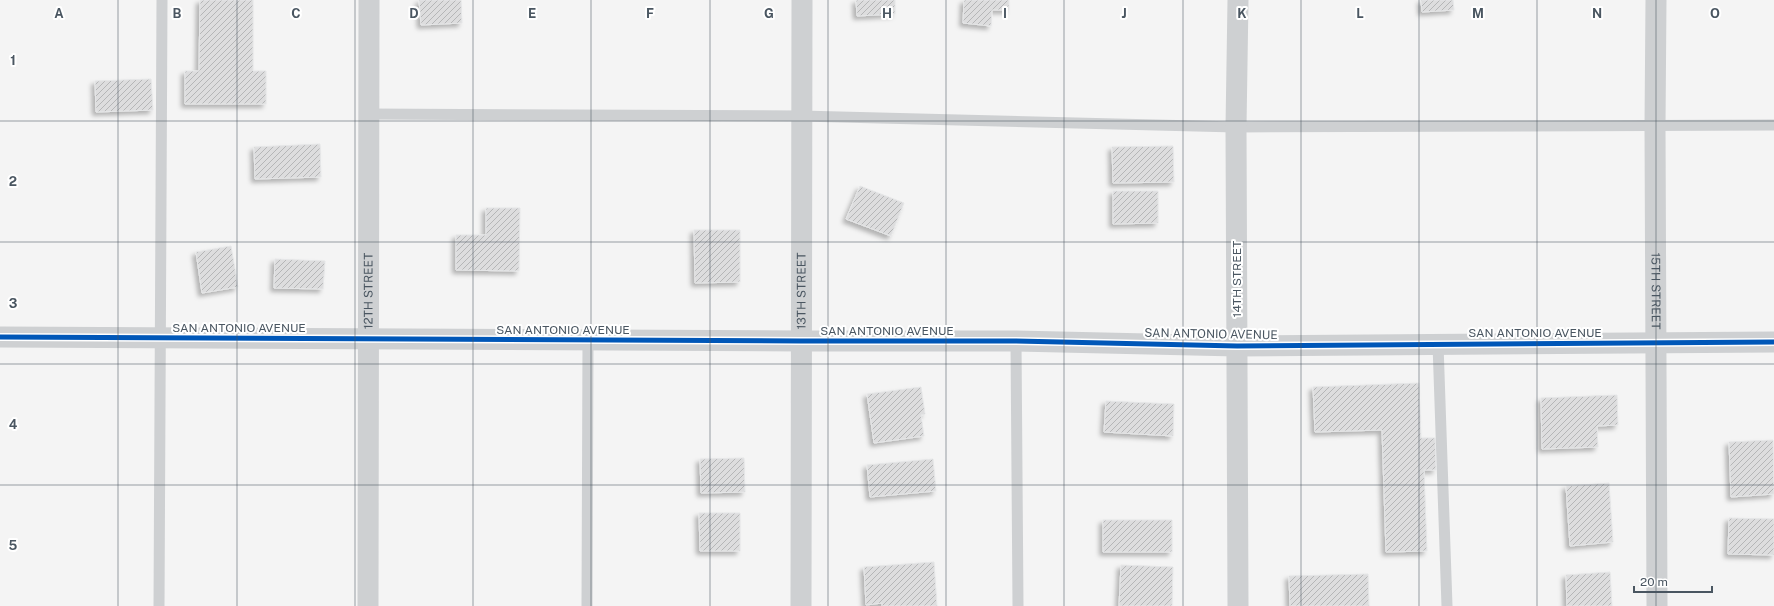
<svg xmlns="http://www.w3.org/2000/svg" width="1774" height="606" viewBox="0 0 1774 606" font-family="'Public Sans',sans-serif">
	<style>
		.building { fill: url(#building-hatch); stroke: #e5e6e7; filter: url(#shadow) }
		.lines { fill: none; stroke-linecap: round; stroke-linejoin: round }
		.lane { stroke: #ced0d2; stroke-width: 11 }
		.street { stroke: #ced0d2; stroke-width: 21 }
		.cycleway-casing { stroke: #fff; stroke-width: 8 }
		.cycleway { stroke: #0057b8; stroke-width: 5 }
		.grid { fill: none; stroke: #4a5661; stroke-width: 1; stroke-opacity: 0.55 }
		.labels { text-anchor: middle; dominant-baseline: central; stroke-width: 4; stroke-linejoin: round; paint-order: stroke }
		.street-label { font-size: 12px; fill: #4a5661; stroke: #fff }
		.grid-label { font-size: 13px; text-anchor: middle; font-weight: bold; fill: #4a5661; stroke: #fff; stroke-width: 4; stroke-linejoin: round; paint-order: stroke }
	</style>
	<defs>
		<pattern id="building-hatch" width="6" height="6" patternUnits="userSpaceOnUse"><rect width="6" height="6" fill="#ddddde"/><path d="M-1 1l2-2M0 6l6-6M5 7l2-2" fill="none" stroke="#b5b6b7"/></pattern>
		<filter id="shadow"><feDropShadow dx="-3.5" dy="3.5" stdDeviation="2" flood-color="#0004"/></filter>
	</defs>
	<rect width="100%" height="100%" fill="#f4f4f4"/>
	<path class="building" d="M200 0H253V71H266V104H185V71H199Z
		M419 0H461L462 23 421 25Z
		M856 0H895V14L857 16Z
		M964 0H1009V10H992L991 26 963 23Z
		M1421 0H1453L1454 10 1422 12Z
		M151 79 153 110 96 112 95 81Z
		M320 144 321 177 255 179 254 147Z
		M1173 146 1174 182 1113 183 1112 147Z
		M860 186 904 203 891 236 846 219Z
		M1113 191H1158V223L1113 224Z
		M486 208H520L519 271 456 270V235H486Z
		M694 230H740V282L695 283Z
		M231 246 238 287 202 293 196 252Z
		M275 259 325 261 323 289 274 288Z
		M1419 383 1421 438H1435L1436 470H1424L1427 551 1386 552 1382 430 1315 432 1313 387Z
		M921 387 925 414 921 415 924 436 874 443 867 394Z
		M1617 395 1618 425 1597 426 1598 447 1542 449 1541 398Z
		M1106 401 1174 404 1173 436 1104 432Z
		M1773 440 1774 494 1731 497 1729 442Z
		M744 458 745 492 701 493 700 459Z
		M933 459 936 491 870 497 867 465Z
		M1609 483 1613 542 1570 546 1566 486Z
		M699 513H740V551H700Z
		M1729 518 1774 519V555L1728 554Z
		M1103 520H1172V552H1103Z
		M934 562 937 606H882V603L866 605 864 567Z
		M1121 565 1173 567 1172 606H1119Z
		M1610 572 1612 606H1567L1566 575Z
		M1368 574 1369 606H1290L1289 576Z"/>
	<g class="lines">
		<path class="lane" d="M369 114 801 116 1236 127 1774 125
			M1016 341 1018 606
			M1438 344 1447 606
			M159 606 162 0
			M587 606 588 340"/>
		<g class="street">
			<path id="s1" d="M1656 0 1655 126 1657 606"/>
			<path d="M0 337 801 341H1016L1237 346 1774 342"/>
			<path id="s2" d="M368 606 369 0"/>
			<path id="s3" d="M801 606 802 0"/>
			<path d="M1238 606 1236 127 1238 0"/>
		</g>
		<defs>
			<path id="cycleway" d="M0 337 801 341H1016L1237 346 1774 342"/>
		</defs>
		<use href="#cycleway" class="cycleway-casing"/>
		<use href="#cycleway" class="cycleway"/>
	</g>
	<path class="grid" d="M118 0V606M237 0V606M355 0V606M473 0V606M591 0V606M710 0V606M828 0V606M946 0V606M1064 0V606M1183 0V606M1301 0V606M1419 0V606M1537 0V606M1656 0V606M0 121H1774M0 242H1774M0 364H1774M0 485H1774"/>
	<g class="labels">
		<g class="street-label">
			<text transform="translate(1237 279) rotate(-90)">14TH STREET</text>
			<text stroke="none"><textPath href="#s2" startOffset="315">12TH STREET</textPath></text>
			<text stroke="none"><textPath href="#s3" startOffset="315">13TH STREET</textPath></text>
			<text stroke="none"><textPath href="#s1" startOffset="291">15TH STREET</textPath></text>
			<text x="239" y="328">SAN ANTONIO AVENUE</text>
			<text x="563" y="330">SAN ANTONIO AVENUE</text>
			<text x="887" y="331">SAN ANTONIO AVENUE</text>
			<text x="1535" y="333">SAN ANTONIO AVENUE</text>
			<text transform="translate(1211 334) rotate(1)">SAN ANTONIO AVENUE</text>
		</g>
	</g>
	<g class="grid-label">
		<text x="59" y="18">A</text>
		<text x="177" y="18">B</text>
		<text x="296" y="18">C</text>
		<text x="414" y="18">D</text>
		<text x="532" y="18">E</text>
		<text x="650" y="18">F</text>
		<text x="769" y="18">G</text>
		<text x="887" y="18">H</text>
		<text x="1005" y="18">I</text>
		<text x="1124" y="18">J</text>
		<text x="1242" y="18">K</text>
		<text x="1360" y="18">L</text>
		<text x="1478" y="18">M</text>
		<text x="1597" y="18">N</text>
		<text x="1715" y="18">O</text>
		<text x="13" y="65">1</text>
		<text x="13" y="186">2</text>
		<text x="13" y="308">3</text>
		<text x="13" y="429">4</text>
		<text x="13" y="550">5</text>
	</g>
	<path d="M1634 586v6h78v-6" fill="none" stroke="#4a5661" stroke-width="2"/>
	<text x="1640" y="586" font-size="12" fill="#4a5661" stroke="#ffffff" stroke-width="3" paint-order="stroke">20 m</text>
</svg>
